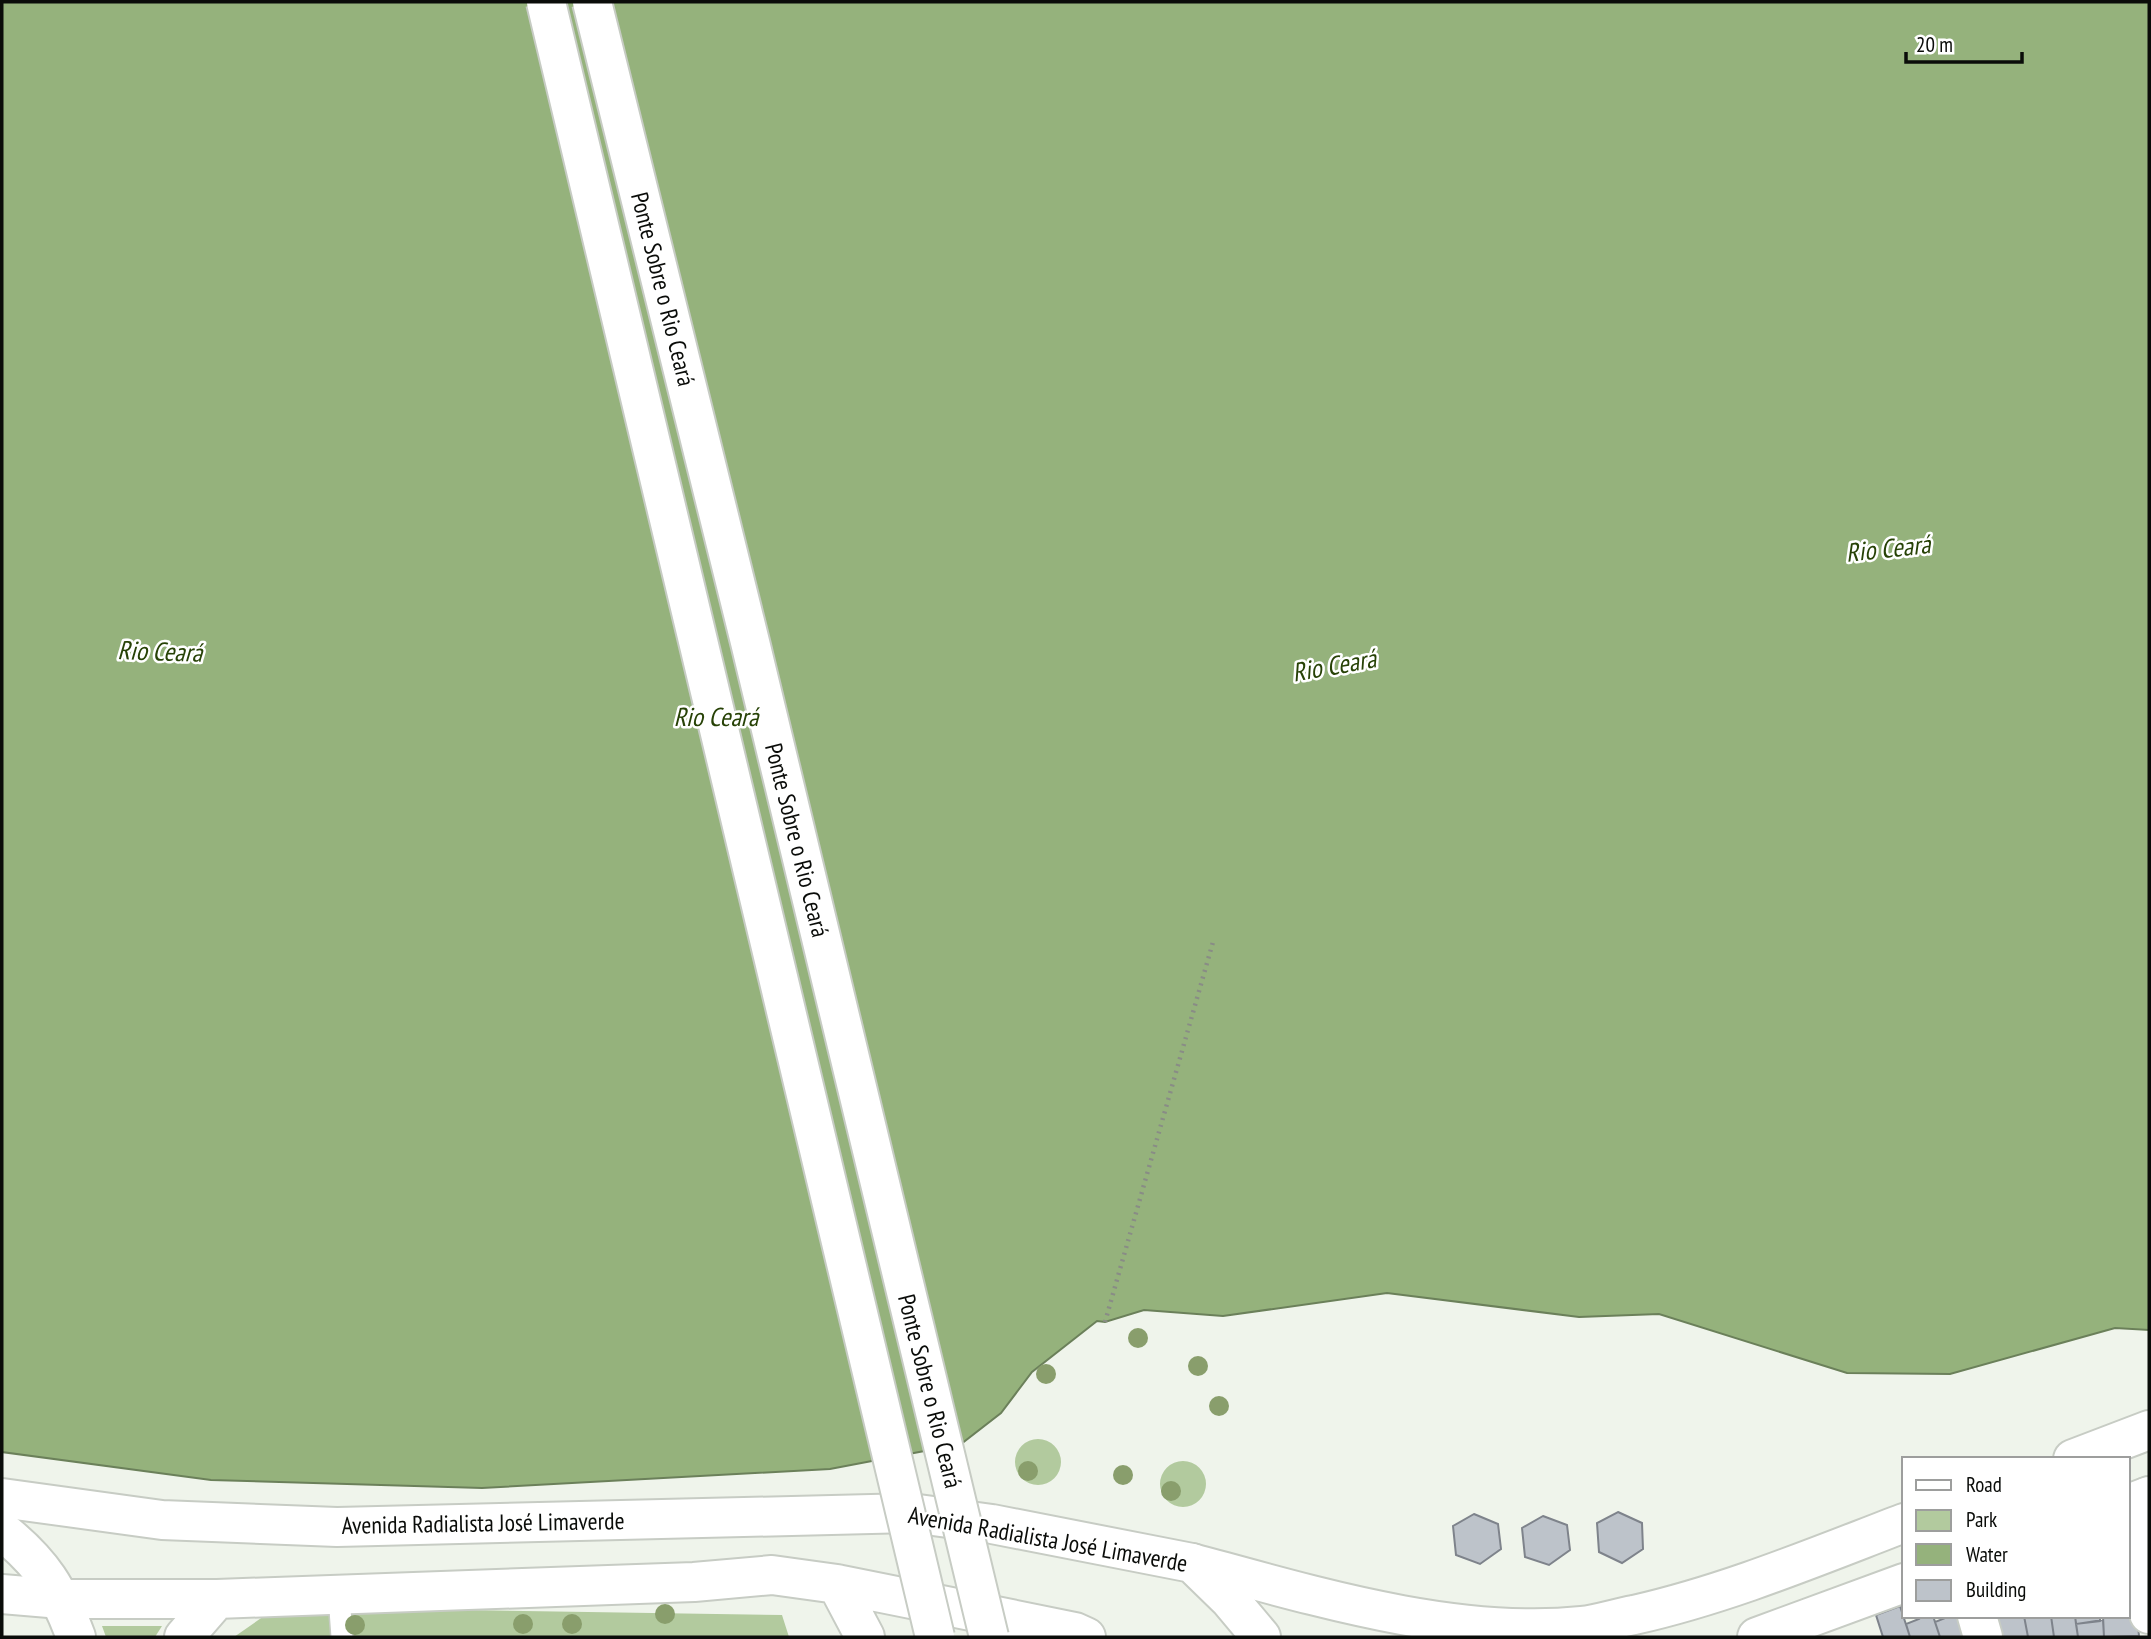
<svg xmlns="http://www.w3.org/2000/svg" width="2151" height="1639" viewBox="0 0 2151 1639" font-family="'PT Sans Narrow',sans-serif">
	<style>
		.green { fill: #b2ca9e }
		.water { fill: #95b27c; stroke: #6b805a; stroke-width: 2 }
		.building { fill: #bdc3ca; stroke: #7e838b; stroke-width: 2 }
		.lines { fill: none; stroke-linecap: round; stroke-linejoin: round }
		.service-casing { stroke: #c7ccc4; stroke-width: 24 }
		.minor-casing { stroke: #c7ccc4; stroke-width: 42 }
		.secondary-casing { stroke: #c7ccc4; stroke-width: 42 }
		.primary-casing { stroke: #c7ccc4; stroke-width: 42 }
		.path { stroke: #898c86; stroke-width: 4.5; stroke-dasharray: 2 5; stroke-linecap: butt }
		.service { stroke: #fff; stroke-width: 21 }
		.minor { stroke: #fff; stroke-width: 38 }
		.secondary { stroke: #fff; stroke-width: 38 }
		.primary { stroke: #fff; stroke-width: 38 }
		.primary-bridge-casing { stroke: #c7ccc4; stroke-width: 42; stroke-linecap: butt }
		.primary-bridge { stroke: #fff; stroke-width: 38 }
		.tree { fill: #899e6c }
		.labels { text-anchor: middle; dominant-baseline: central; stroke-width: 5; stroke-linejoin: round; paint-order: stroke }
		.street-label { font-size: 24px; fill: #0a0c09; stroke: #fff }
		.water-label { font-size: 26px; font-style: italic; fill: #274206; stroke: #fff }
	</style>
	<rect width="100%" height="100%" fill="#eff4eb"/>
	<path class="green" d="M1015 1462a23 23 0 1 1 46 0a23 23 0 1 1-46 0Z
		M1160 1484a23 23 0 1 1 46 0a23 23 0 1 1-46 0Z
		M277 1607 782 1615 789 1637H234Z
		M102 1626H162L155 1637H106Z"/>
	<path class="water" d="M2 2H2149V1330L2115 1328 1950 1374 1847 1373 1659 1314 1579 1317 1387 1293 1223 1316 1144 1310 1105 1322 1097 1321 1032 1372 1001 1413 961 1444 830 1469 482 1488 211 1480 2 1452Z"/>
	<path class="building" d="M1618 1512 1642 1523 1643 1549 1622 1563 1599 1552 1597 1523Z
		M1474 1514 1498 1524 1501 1549 1480 1564 1456 1555 1453 1526Z
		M1543 1516 1567 1525 1570 1550 1549 1565 1525 1557 1522 1528Z
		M2128 1603H2136L2139 1636 2104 1637 2103 1616H2128Z
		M1900 1606 1910 1637H1883L1876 1615Z
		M1918 1616H1933L1940 1637H1910L1906 1624 1919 1619Z
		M1950 1616H1973L1965 1637H1940L1935 1622Z
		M1993 1616H2024L2028 1637H1997Z
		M2024 1616H2051L2054 1637H2028Z
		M2051 1616H2075L2078 1637H2054Z
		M2075 1616H2100V1621L2076 1624Z
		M2103 1620 2104 1637H2078L2076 1624Z"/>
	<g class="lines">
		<defs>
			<path id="service" d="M339 1596 342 1637"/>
			<path id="minor" d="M2147 1497 2149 1614
				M2 1531C43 1564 58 1589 76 1637
				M1977 1616 1983 1637"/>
			<path id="secondary" d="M2073 1459 2149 1430
				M2128 1504 2149 1496
				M1192 1563C1314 1596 1454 1639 1582 1626 1599 1624 1617 1618 1634 1615 1727 1594 1815 1557 1904 1523
				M1757 1637 1904 1583"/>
			<path id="primary" d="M2 1498 162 1520 337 1527 911 1513 992 1524 1192 1563 1230 1600 1261 1637
				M837 1584 865 1637
				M2 1594 61 1599H217L694 1582 772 1575 837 1584 1075 1632 1086 1637
				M184 1637 217 1599"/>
		</defs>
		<use href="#service" class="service-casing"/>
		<use href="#minor" class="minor-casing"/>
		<use href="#secondary" class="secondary-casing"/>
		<use href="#primary" class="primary-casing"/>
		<path class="path" d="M1105 1322 1213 942"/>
		<use href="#service" class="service"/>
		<use href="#minor" class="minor"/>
		<use href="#secondary" class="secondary"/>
		<use href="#primary" class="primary"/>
		<defs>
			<path id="primary-bridge" d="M546 2 935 1637
				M592 2 750 642 989 1637"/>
		</defs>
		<use href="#primary-bridge" class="primary-bridge-casing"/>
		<use href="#primary-bridge" class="primary-bridge"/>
	</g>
	<g class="tree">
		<circle cx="1138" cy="1338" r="10"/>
		<circle cx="1198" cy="1366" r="10"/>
		<circle cx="1046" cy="1374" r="10"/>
		<circle cx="1219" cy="1406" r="10"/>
		<circle cx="1028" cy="1471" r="10"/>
		<circle cx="1123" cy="1475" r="10"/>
		<circle cx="1171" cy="1491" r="10"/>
		<circle cx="665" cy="1614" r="10"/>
		<circle cx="523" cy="1624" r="10"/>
		<circle cx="572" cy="1624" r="10"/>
		<circle cx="355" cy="1625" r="10"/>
	</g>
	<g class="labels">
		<g class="street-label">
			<text transform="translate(663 289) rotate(76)">Ponte Sobre o Rio Ceará</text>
			<text transform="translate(797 840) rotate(76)">Ponte Sobre o Rio Ceará</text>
			<text transform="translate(930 1391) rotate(76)">Ponte Sobre o Rio Ceará</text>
			<text transform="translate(483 1523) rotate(-1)">Avenida Radialista José Limaverde</text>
			<text transform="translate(1048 1539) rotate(10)">Avenida Radialista José Limaverde</text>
		</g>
		<g class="water-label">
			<text transform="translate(1888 548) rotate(-6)">Rio Ceará</text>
			<text transform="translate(160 651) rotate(2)">Rio Ceará</text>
			<text transform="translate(1334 665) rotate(-10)">Rio Ceará</text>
			<text x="716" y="716">Rio Ceará</text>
		</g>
	</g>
	<rect width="2151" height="1639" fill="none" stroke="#0a0c09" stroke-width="7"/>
	<rect x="1902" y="1457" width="228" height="161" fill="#ffffff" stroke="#9d9e9d" stroke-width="2"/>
	<rect x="1916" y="1480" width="35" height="10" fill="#ffffff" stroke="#9d9e9d" stroke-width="2"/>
	<text x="1966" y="1492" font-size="21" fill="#0a0c09">Road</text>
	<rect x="1916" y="1510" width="35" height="21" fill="#b2ca9e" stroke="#9d9e9d" stroke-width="2"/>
	<text x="1966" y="1527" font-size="21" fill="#0a0c09">Park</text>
	<rect x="1916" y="1544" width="35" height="21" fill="#95b27c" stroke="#9d9e9d" stroke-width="2"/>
	<text x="1966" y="1562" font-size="21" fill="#0a0c09">Water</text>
	<rect x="1916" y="1580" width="35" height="21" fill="#bdc3ca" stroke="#9d9e9d" stroke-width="2"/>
	<text x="1966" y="1597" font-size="21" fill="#0a0c09">Building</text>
	<path d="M1906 52v10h116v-10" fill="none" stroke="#0a0c09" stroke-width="3.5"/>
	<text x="1916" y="52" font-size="21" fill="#0a0c09" stroke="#ffffff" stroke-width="5" paint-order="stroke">20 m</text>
</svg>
